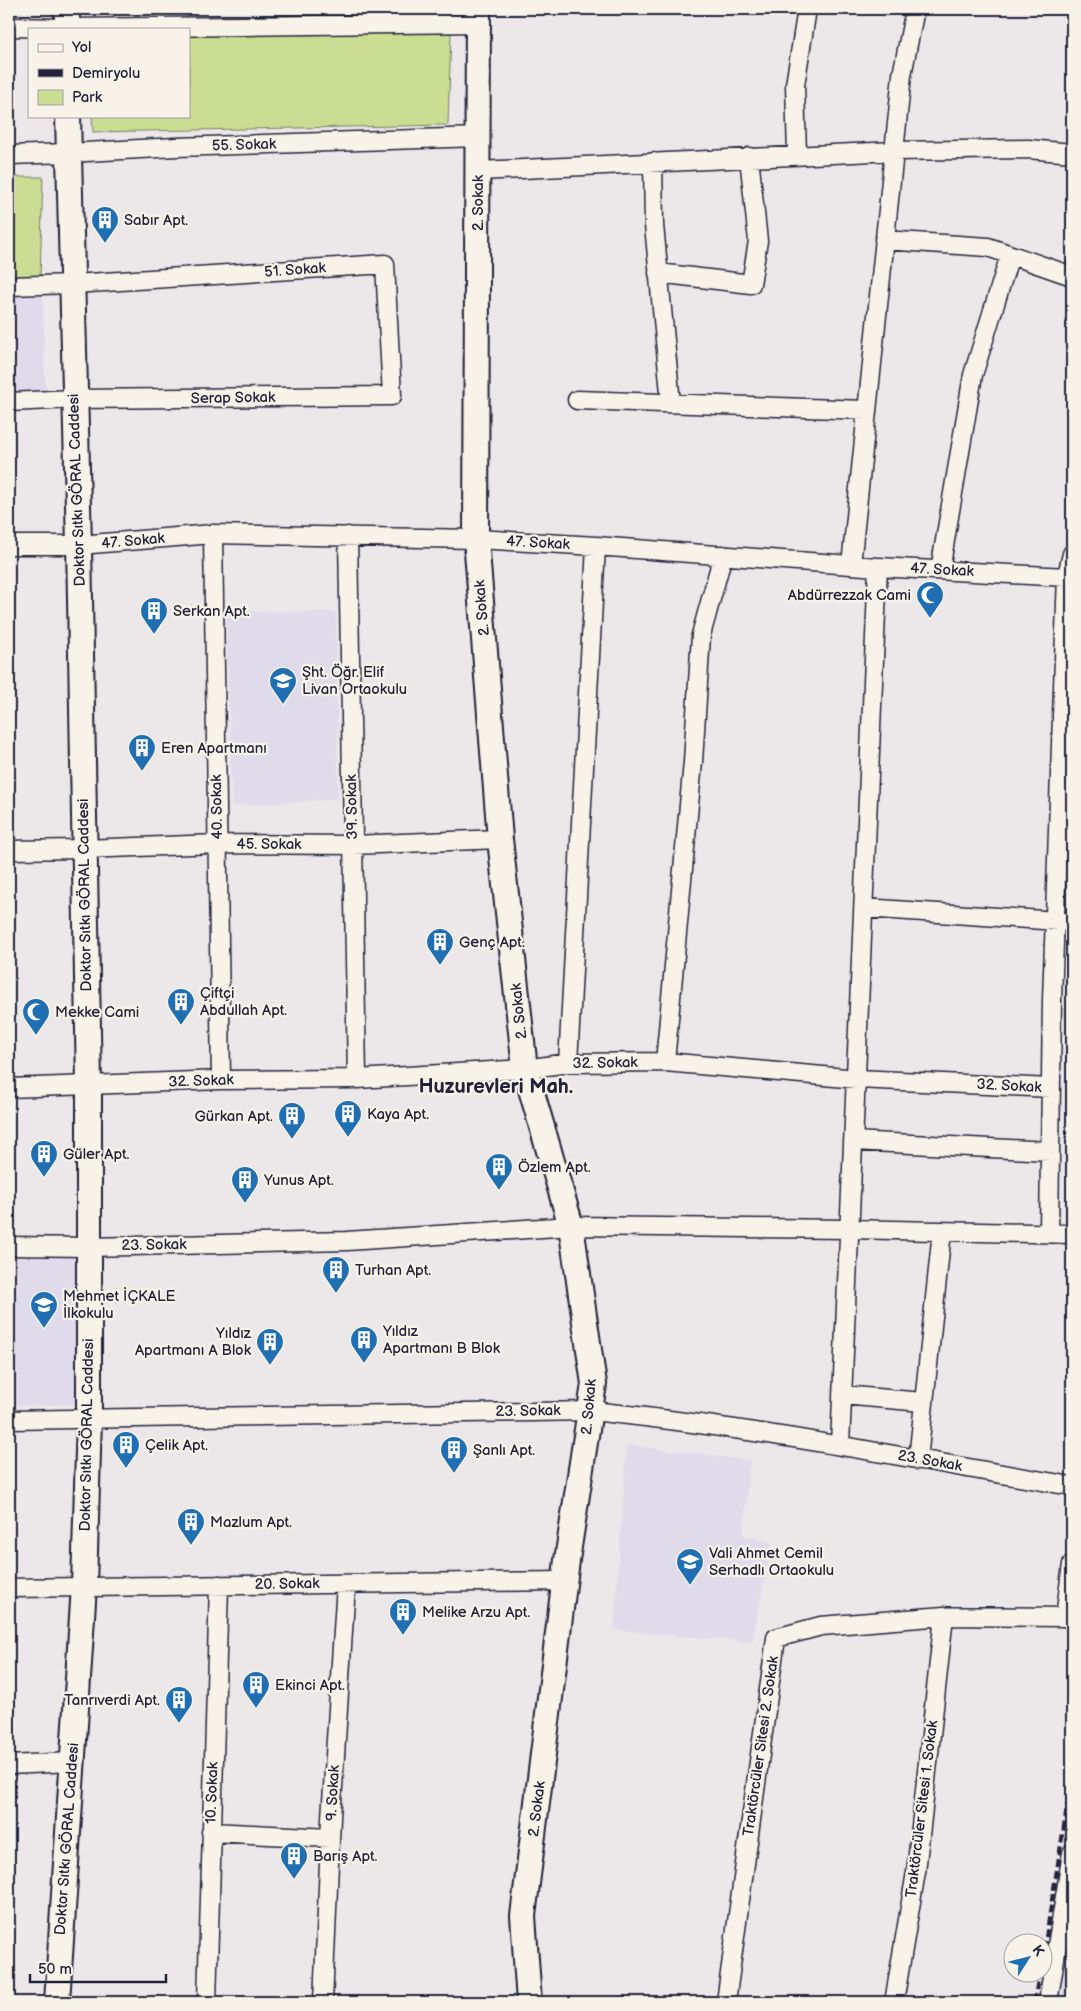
<svg xmlns="http://www.w3.org/2000/svg" width="1081" height="2011" viewBox="0 0 1081 2011" font-family="'Balsamiq Sans',sans-serif">
	<style>
		.built { fill: #dfdbea }
		.green { fill: #cbdd92; stroke: #768066 }
		.lines { fill: none; stroke-linecap: round; stroke-linejoin: round }
		.street-casing { stroke: #22223b; stroke-width: 21 }
		.secondary-casing { stroke: #22223b; stroke-width: 28 }
		.street { stroke: #f7f3e8; stroke-width: 18 }
		.secondary { stroke: #f7f3e8; stroke-width: 24 }
		.rail { stroke: #22223b; stroke-width: 4; stroke-dasharray: 8 4; stroke-linecap: butt }
		.labels { text-anchor: middle; dominant-baseline: central; stroke-width: 4.5; stroke-linejoin: round; paint-order: stroke }
		.street-label { font-size: 15px; fill: #22223b; stroke: #f7f3e8 }
		.poi-label { font-size: 15px; fill: #22223b; stroke: #f7f3e8; text-anchor: start }
		.district-label { font-size: 20px; font-weight: bold; fill: #22223b; stroke: #f7f3e8 }
	</style>
	<rect width="100%" height="100%" fill="#ece8e9"/>
	<filter id="ink" filterUnits="userSpaceOnUse"><feTurbulence type="fractalNoise" baseFrequency=".02" numOctaves="2"/><feDisplacementMap in="SourceGraphic" scale="10" xChannelSelector="R" yChannelSelector="G"/><feConvolveMatrix kernelMatrix="1 2 1 2 8 2 1 2 1" color-interpolation-filters="sRGB"/></filter>
	<g filter="url(#ink)">
		<path class="built" d="M43 290 45 393H9V291Z
			M226 611 336 612 338 799 232 806Z
			M79 1254 80 1404 9 1406V1255Z
			M627 1445 750 1460 743 1535 772 1543 752 1642 614 1630Z
			M1072 1885V2002H1054Z"/>
		<path class="green" d="M451 33 448 125 93 132 92 116H189V34Z
			M9 177H43L40 279H9Z"/>
		<g class="lines">
			<defs>
				<path id="street" d="M9 27 67 28 478 23
					M9 155 68 153 176 147 479 137
					M797 155 795 85 807 9
					M653 162 654 225 671 403
					M479 171 894 151 1028 149 1072 153
					M884 240 988 247 1072 276
					M658 273 751 284 758 241 749 157
					M9 286 73 284 385 264 392 396 74 399 9 402
					M577 400 866 410
					M213 534 221 1080
					M348 536 357 1079
					M9 545H79L213 534 476 539 596 546 878 567 1067 577
					M851 565 902 75 915 9
					M940 570 973 375 1010 255
					M9 850 83 849 217 844 353 845 500 839
					M864 908 1072 922
					M665 1062 693 762 701 635 723 555
					M568 1063 596 546
					M9 1088 221 1080 357 1079 525 1069 568 1063 665 1062 857 1079 1051 1088
					M853 1141 1050 1151
					M1049 1233 1052 1000 1067 575 1072 554
					M9 1246 88 1247 347 1241 571 1226 849 1229 1072 1234
					M842 1395 923 1402
					M9 1420 591 1411C752 1427 912 1459 1072 1486
					M840 1445 878 567
					M918 1460 942 1231
					M9 1588 565 1581
					M1065 1617 1072 1564
					M9 1765 72 1762
					M211 1832 330 1838
					M207 2002 219 1585
					M323 2002 331 1818 346 1584
					M726 2002 776 1638 821 1626 944 1616 1065 1617 1072 1620
					M894 2002 916 1872 944 1616
					M1048 2002 1072 1853"/>
				<path id="secondary" d="M67 9V29
					M478 9 476 539 500 839 525 1069 571 1226 594 1384 567 1560 523 1916 529 2002
					M57 2002 84 1586 89 1418V1085L79 545 68 116"/>
			</defs>
			<use href="#street" class="street-casing"/>
			<use href="#secondary" class="secondary-casing"/>
			<use href="#street" class="street"/>
			<use href="#secondary" class="secondary"/>
			<path class="rail" d="M1044 1949 1072 1777
				M1034 2002 1039 1974"/>
		</g>
	</g>
	<defs>
		<symbol id="building-pin" viewBox="-11 -11 22 30"><path d="M0 17L-7.5 6A9.5 9.5 0 1 1 7.5 6Z" fill="#1f6fb2" stroke="#f7f3e8"/><path d="M-4-6H4V6H1V3H-1V6H-4ZM-2.5-4.3h1.7v1.8h-1.7ZM.8-4.3h1.7v1.8H.8ZM-2.5-1h1.7V.8h-1.7ZM.8-1h1.7V.8H.8Z" fill="#fff"/></symbol>
		<symbol id="mosque-pin" viewBox="-11 -11 22 30"><path d="M0 17L-7.5 6A9.5 9.5 0 1 1 7.5 6Z" fill="#1f6fb2" stroke="#f7f3e8"/><path d="M3.5-4.9A6 6 0 1 0 3.5 4.9A5 5 0 1 1 3.5-4.9Z" fill="#fff"/></symbol>
		<symbol id="school-pin" viewBox="-11 -11 22 30"><path d="M0 17L-7.5 6A9.5 9.5 0 1 1 7.5 6Z" fill="#1f6fb2" stroke="#f7f3e8"/><path d="M0-5L7-2L0 1L-7-2ZM-4 1L0 2.5L4 1V4Q0 6-4 4Z" fill="#fff"/></symbol>
	</defs>
	<g fill-rule="evenodd">
		<use href="#building-pin" x="89" y="204" width="32" height="43"/>
		<use href="#mosque-pin" x="914" y="579" width="32" height="43"/>
		<use href="#building-pin" x="138" y="595" width="32" height="43"/>
		<use href="#school-pin" x="267" y="665" width="32" height="43"/>
		<use href="#building-pin" x="126" y="732" width="32" height="43"/>
		<use href="#building-pin" x="424" y="926" width="32" height="43"/>
		<use href="#building-pin" x="165" y="986" width="32" height="43"/>
		<use href="#mosque-pin" x="20" y="996" width="32" height="43"/>
		<use href="#building-pin" x="332" y="1098" width="32" height="43"/>
		<use href="#building-pin" x="276" y="1100" width="32" height="43"/>
		<use href="#building-pin" x="28" y="1138" width="32" height="43"/>
		<use href="#building-pin" x="483" y="1151" width="32" height="43"/>
		<use href="#building-pin" x="229" y="1164" width="32" height="43"/>
		<use href="#building-pin" x="320" y="1254" width="32" height="43"/>
		<use href="#school-pin" x="28" y="1289" width="32" height="43"/>
		<use href="#building-pin" x="348" y="1324" width="32" height="43"/>
		<use href="#building-pin" x="254" y="1326" width="32" height="43"/>
		<use href="#building-pin" x="110" y="1429" width="32" height="43"/>
		<use href="#building-pin" x="438" y="1434" width="32" height="43"/>
		<use href="#building-pin" x="175" y="1506" width="32" height="43"/>
		<use href="#school-pin" x="674" y="1546" width="32" height="43"/>
		<use href="#building-pin" x="387" y="1596" width="32" height="43"/>
		<use href="#building-pin" x="240" y="1669" width="32" height="43"/>
		<use href="#building-pin" x="163" y="1684" width="32" height="43"/>
		<use href="#building-pin" x="278" y="1840" width="32" height="43"/>
	</g>
	<g class="labels">
		<g class="street-label">
			<text transform="translate(244 145) rotate(-2)">55. Sokak</text>
			<text transform="translate(478 203) rotate(-90)">2. Sokak</text>
			<text transform="translate(295 270) rotate(-4)">51. Sokak</text>
			<text transform="translate(233 398) rotate(-1)">Serap Sokak</text>
			<text transform="translate(77 490) rotate(-92)">Doktor Sıtkı GÖRAL Caddesi</text>
			<text transform="translate(133 541) rotate(-5)">47. Sokak</text>
			<text transform="translate(538 543) rotate(3)">47. Sokak</text>
			<text transform="translate(942 570) rotate(3)">47. Sokak</text>
			<text transform="translate(482 608) rotate(-95)">2. Sokak</text>
			<text transform="translate(217 807) rotate(-91)">40. Sokak</text>
			<text transform="translate(352 807) rotate(-91)">39. Sokak</text>
			<text x="269" y="844">45. Sokak</text>
			<text transform="translate(85 895) rotate(-91)">Doktor Sıtkı GÖRAL Caddesi</text>
			<text transform="translate(519 1011) rotate(-96)">2. Sokak</text>
			<text transform="translate(605 1063) rotate(-1)">32. Sokak</text>
			<text transform="translate(201 1081) rotate(-2)">32. Sokak</text>
			<text transform="translate(1009 1086) rotate(3)">32. Sokak</text>
			<text transform="translate(154 1245) rotate(-1)">23. Sokak</text>
			<text transform="translate(589 1407) rotate(-85)">2. Sokak</text>
			<text transform="translate(528 1411) rotate(-1)">23. Sokak</text>
			<text transform="translate(87 1435) rotate(-89)">Doktor Sıtkı GÖRAL Caddesi</text>
			<text transform="translate(930 1461) rotate(10)">23. Sokak</text>
			<text transform="translate(287 1584) rotate(-1)">20. Sokak</text>
			<text transform="translate(761 1746) rotate(-82)">Traktörcüler Sitesi 2. Sokak</text>
			<text transform="translate(212 1793) rotate(-88)">10. Sokak</text>
			<text transform="translate(333 1793) rotate(-87)">9. Sokak</text>
			<text transform="translate(537 1809) rotate(-83)">2. Sokak</text>
			<text transform="translate(922 1809) rotate(-83)">Traktörcüler Sitesi 1. Sokak</text>
			<text transform="translate(67 1839) rotate(-86)">Doktor Sıtkı GÖRAL Caddesi</text>
		</g>
		<g class="poi-label">
			<text x="124" y="220">Sabır Apt.</text>
			<text x="911" y="595" text-anchor="end">Abdürrezzak Cami</text>
			<text x="173" y="611">Serkan Apt.</text>
			<text x="302" y="672">Şht. Öğr. Elif<tspan x="302" dy="17">Livan Ortaokulu</tspan></text>
			<text x="161" y="748">Eren Apartmanı</text>
			<text x="459" y="942">Genç Apt.</text>
			<text x="200" y="993">Çiftçi<tspan x="200" dy="17">Abdullah Apt.</tspan></text>
			<text x="55" y="1012">Mekke Cami</text>
			<text x="367" y="1114">Kaya Apt.</text>
			<text x="273" y="1116" text-anchor="end">Gürkan Apt.</text>
			<text x="63" y="1154">Güler Apt.</text>
			<text x="518" y="1167">Özlem Apt.</text>
			<text x="264" y="1180">Yunus Apt.</text>
			<text x="355" y="1270">Turhan Apt.</text>
			<text x="63" y="1296">Mehmet İÇKALE<tspan x="63" dy="17">İlkokulu</tspan></text>
			<text x="383" y="1331">Yıldız<tspan x="383" dy="17">Apartmanı B Blok</tspan></text>
			<text x="251" y="1333" text-anchor="end">Yıldız<tspan x="251" dy="17">Apartmanı A Blok</tspan></text>
			<text x="145" y="1445">Çelik Apt.</text>
			<text x="473" y="1450">Şanlı Apt.</text>
			<text x="210" y="1522">Mazlum Apt.</text>
			<text x="709" y="1553">Vali Ahmet Cemil<tspan x="709" dy="17">Serhadlı Ortaokulu</tspan></text>
			<text x="422" y="1612">Melike Arzu Apt.</text>
			<text x="275" y="1685">Ekinci Apt.</text>
			<text x="160" y="1700" text-anchor="end">Tanrıverdi Apt.</text>
			<text x="313" y="1856">Barış Apt.</text>
		</g>
		<g class="district-label">
			<text x="496" y="1087">Huzurevleri Mah.</text>
		</g>
	</g>
	<rect width="1081" height="2011" fill="none" stroke="#f7f3e8" stroke-width="30"/>
	<rect x="15" y="15" width="1051" height="1981" fill="none" stroke="#22223b" stroke-width="2" filter="url(#ink)"/>
	<rect x="28" y="28" width="162" height="90" fill="#f7f3e8" stroke="#a29fa3"/>
	<rect x="38" y="44" width="25" height="8" fill="#f7f3e8" stroke="#a29fa3"/>
	<text x="72" y="52" font-size="15" fill="#22223b">Yol</text>
	<rect x="38" y="69" width="25" height="8" fill="#22223b" stroke="#a29fa3"/>
	<text x="72" y="78" font-size="15" fill="#22223b">Demiryolu</text>
	<rect x="38" y="90" width="25" height="15" fill="#cbdd92" stroke="#a29fa3"/>
	<text x="72" y="102" font-size="15" fill="#22223b">Park</text>
	<g transform="translate(1028 1958) rotate(54)"><circle r="24" fill="#f7f3e8" stroke="#a29fa3"/>
	<path d="M0-4L9 19L0 12L-9 19Z" fill="#1f6fb2"/>
	<text y="-8" font-size="14" font-weight="bold" text-anchor="middle" fill="#22223b">K</text>
	</g>
	<path d="M30 1974v8h136v-8" fill="none" stroke="#22223b" stroke-width="2.5"/>
	<text x="38" y="1974" font-size="15" fill="#22223b" stroke="#f7f3e8" stroke-width="4" paint-order="stroke">50 m</text>
</svg>
